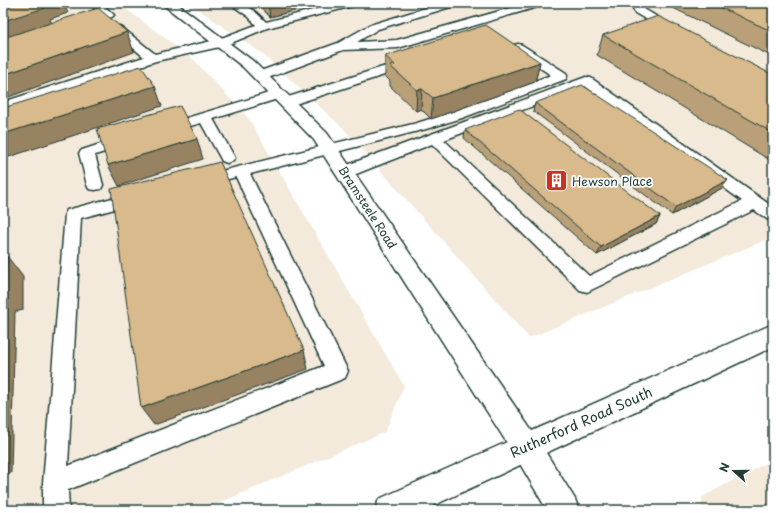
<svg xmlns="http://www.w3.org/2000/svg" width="776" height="513" viewBox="0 0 776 513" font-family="'Playpen Sans',sans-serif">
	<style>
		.built { fill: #f3eadc }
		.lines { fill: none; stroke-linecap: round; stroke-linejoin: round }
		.service-casing { stroke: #1f3d34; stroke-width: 3 }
		.minor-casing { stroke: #1f3d34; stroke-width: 3 }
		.tertiary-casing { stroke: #1f3d34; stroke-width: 3 }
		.service { fill: #fff; fill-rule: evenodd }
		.minor { fill: #fff; fill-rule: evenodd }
		.tertiary { fill: #fff; fill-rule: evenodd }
		.wall { fill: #baa078; stroke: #1f3d34 }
		.shaded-wall { fill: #978262; stroke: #1f3d34 }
		.building { fill: #d8ba8c; stroke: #1f3d34 }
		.labels { text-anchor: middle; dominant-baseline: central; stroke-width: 3.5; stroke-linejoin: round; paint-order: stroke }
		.poi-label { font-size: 12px; fill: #1f3d34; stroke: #fff; text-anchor: start }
		.street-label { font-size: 12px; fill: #1f3d34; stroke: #fff }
		.near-street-label { font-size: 14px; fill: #1f3d34; stroke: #fff }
	</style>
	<rect width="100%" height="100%" fill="#fff"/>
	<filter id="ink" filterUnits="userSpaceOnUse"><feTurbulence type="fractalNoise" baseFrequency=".025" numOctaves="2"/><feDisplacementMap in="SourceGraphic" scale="8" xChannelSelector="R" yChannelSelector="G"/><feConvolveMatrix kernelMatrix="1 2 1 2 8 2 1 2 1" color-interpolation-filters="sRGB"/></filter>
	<g filter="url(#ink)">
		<path class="built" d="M3 3H118L193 59 249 119 404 386 385 432 203 510H3Z
			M189 3H773V237L529 338 344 129 261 53Z
			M773 459V510H702V497Z"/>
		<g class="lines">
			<defs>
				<path id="service" d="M89 3H101L114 15 112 17 84 25 80 24 78 22 80 20 100 14Z
					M229 3C247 3 253 9 266 22L340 3H358L357 5 267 28 224 46 156 61 3 110V102L144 57 112 30 110 28 112 26H120L155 54 216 40 256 25 249 17Z
					M442 3H458L457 5 378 29 357 42 397 40 528 3H545L544 5 398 48 343 50 265 79H255L254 76 255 73 338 43 370 25Z
					M631 3H641L644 9 676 28 678 30 676 32H668L635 13Z
					M518 44 522 45 566 73 567 76 566 79 462 118 426 129 250 174 348 371 345 378 68 490 69 510H43V483L65 214 67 210 135 192 141 194 143 198 141 202 81 218 68 466 324 366 236 177 203 186 197 185 195 181 197 177 417 123 452 112 551 75 514 51 512 48 514 45Z
					M408 59 412 60 414 63 412 66 292 105H282L280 102 282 99Z
					M586 77 591 78 773 207V221L767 219 754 210 587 292 580 290 432 144 351 176 345 177 339 176 337 172 339 168ZM585 86 742 201 589 276 444 140Z
					M279 90 284 91 286 94 284 97 213 119 235 158 232 161 227 163 222 161 201 123 165 133 160 132 158 129 160 126Z
					M125 136 130 138 132 141 130 144 95 155 103 185 101 189 95 190 89 189 87 185 79 153 82 150Z"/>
				<path id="minor" d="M161 3H176L253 61 327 133 536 437 575 499 579 510H547L516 457 314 140 243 67Z"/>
				<path id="tertiary" d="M773 324V347L424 510H375L379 499Z"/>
			</defs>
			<use href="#service" class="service-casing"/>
			<use href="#minor" class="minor-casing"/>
			<use href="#tertiary" class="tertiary-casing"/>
			<use href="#service" class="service"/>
			<use href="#minor" class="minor"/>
			<use href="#tertiary" class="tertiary"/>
		</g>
		<path class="wall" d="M257 3H326L270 17Z
			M667 3H773V57L667 5Z
			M603 35 773 75V162L597 55Z
			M385 56 540 62 535 82 431 119 421 109 416 111 390 86V81L385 76Z
			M535 103 722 188 672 215 533 111Z
			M465 130 660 216 656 224 597 255 464 138Z"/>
		<path class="shaded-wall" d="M38 3H63L68 13 50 19 54 28 3 44V21Z
			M268 3H326L270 17Z
			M127 32 134 52 3 99V75Z
			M540 62 535 82 431 119 433 98Z
			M155 86 162 106 3 159V134Z
			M422 89 421 109 416 111 417 90Z
			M197 139 203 159 119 186 108 165Z
			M728 180 722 188 672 215 676 207Z
			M660 216 656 224 597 255 601 247Z
			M7 256 23 277V310L15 312 11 473 3 476V291Z
			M304 350 308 369 154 425 141 408Z"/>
		<path class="building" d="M3 3H39L45 8 3 21Z
			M711 3H773V32Z
			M98 8 127 32 3 75V38Z
			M658 16 773 75V133L603 35Z
			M486 25 540 62 433 98 422 89 417 90 390 66 395 65 385 56Z
			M141 66 155 86 3 134V108Z
			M582 85 728 180 676 207 535 103Z
			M180 106 197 139 108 165 97 129Z
			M519 109 660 216 601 247 465 130Z
			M220 162 304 350 141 408 111 189Z
			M7 256 5 290 3 291V257Z"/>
	</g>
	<defs>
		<symbol id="building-square" viewBox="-11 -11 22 22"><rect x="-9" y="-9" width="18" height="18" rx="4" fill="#c8321e" stroke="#fff"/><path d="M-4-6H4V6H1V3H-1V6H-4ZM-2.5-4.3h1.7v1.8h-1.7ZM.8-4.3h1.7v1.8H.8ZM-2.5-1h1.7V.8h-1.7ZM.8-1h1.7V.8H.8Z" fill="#fff"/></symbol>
	</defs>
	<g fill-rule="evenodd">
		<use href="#building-square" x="544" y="168" width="25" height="25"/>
	</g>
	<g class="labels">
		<g class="poi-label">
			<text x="572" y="181">Hewson Place</text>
		</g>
		<g class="street-label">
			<text transform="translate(368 207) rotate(57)">Bramsteele Road</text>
		</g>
		<g class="near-street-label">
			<text transform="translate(581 422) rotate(-24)">Rutherford Road South</text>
		</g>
	</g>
	<rect width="776" height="513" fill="none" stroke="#fff" stroke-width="16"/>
	<rect x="8" y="8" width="760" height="497" fill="none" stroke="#1f3d34" stroke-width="1.5" filter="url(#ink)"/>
	<g transform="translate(734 471) rotate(291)" stroke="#ffffff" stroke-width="3" paint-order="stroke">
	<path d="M0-3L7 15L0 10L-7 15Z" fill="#1f3d34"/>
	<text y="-6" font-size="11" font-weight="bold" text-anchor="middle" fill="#1f3d34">N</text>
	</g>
</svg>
